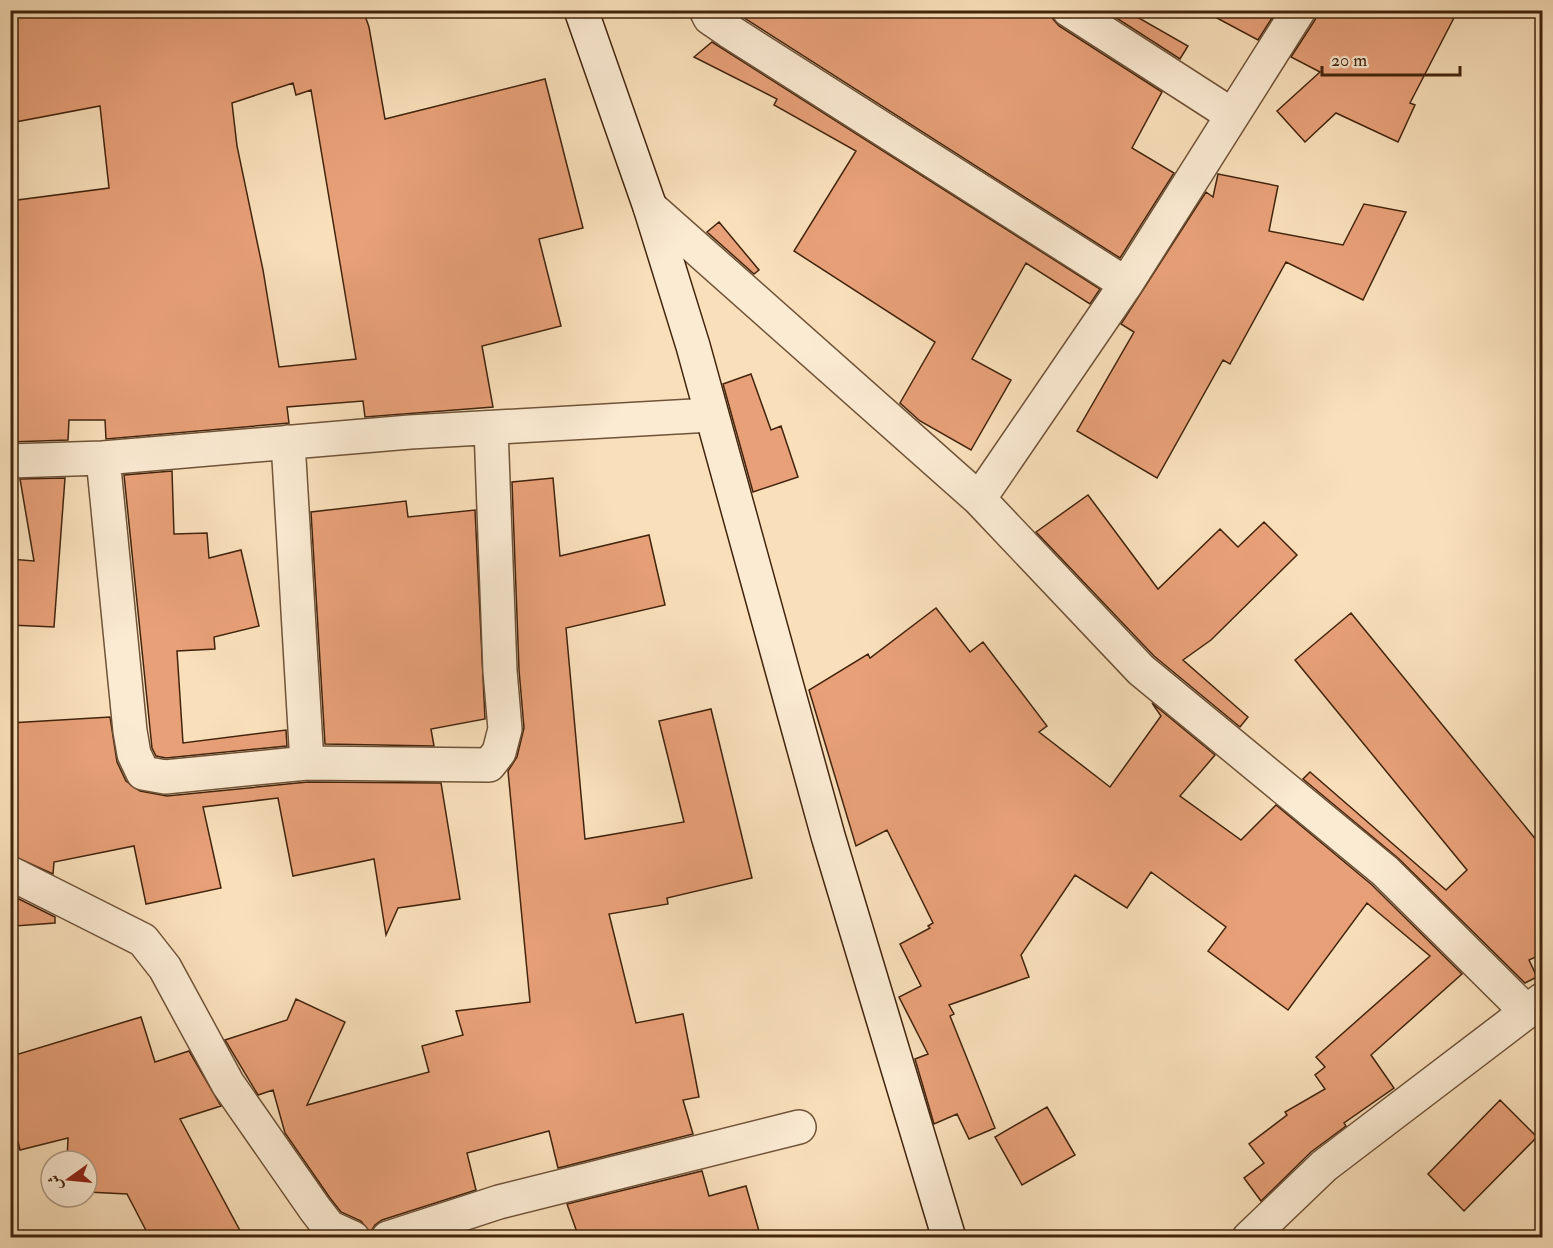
<svg xmlns="http://www.w3.org/2000/svg" width="1553" height="1248" viewBox="0 0 1553 1248" font-family="'IM FELL Double Pica',Amiri,serif">
	<style>
		.building { fill: #e8a078; stroke: #42240d; stroke-width: 1.5; fill-rule: evenodd }
		.lines { fill: none; stroke-linecap: round; stroke-linejoin: round }
		.street-casing { stroke: #705338; stroke-width: 36 }
		.secondary-casing { stroke: #42240d; stroke-width: 36 }
		.street { stroke: #fbebd3; stroke-width: 33 }
		.secondary { stroke: #fbebd3; stroke-width: 33 }
	</style>
	<rect width="100%" height="100%" fill="#f9e0bb"/>
	<filter id="stains"><feTurbulence type="fractalNoise" baseFrequency=".00333" numOctaves="4"/><feColorMatrix values="0 0 0 0 .2 0 0 0 0 .09 0 0 0 0 .02 0 0 0 .5 -.17"/></filter>
	<radialGradient id="worn" r=".72"><stop offset=".6" stop-color="#630" stop-opacity="0"/><stop offset="1" stop-color="#630" stop-opacity=".3"/></radialGradient>
	<path class="building" d="M10 10H363L369 27 385 119 545 79 583 228 539 239 561 326 482 346 493 407 365 417 363 401 287 407 289 423 106 439 105 420H69L68 440 10 442V201L109 188 100 106 10 123ZM293 83 296 95 311 90 356 359 279 367 263 270 237 146 232 103Z
		M748 10H1050L1053 19 1059 26 1162 92 1132 148 1174 173 1120 258 741 16Z
		M1104 10H1125L1188 46 1180 59Z
		M1202 10H1277L1258 40Z
		M1318 10H1458L1410 103 1415 105 1398 142 1336 113 1305 142 1277 111 1320 72 1291 57 1315 20Z
		M712 42 1100 289 1090 304 1026 263 972 359 1011 380 971 450 920 421 900 403 935 342 794 251 856 151 774 105 777 99 694 57Z
		M1218 174 1278 186 1269 231 1343 245 1364 204 1406 212 1363 300 1286 262 1230 364 1223 360 1157 478 1077 431 1134 332 1121 324 1206 192 1213 197Z
		M719 222 759 270 754 274 707 232Z
		M751 374 771 430 781 426 798 477 753 492 723 384Z
		M172 471 174 534 207 533 209 558 241 550 259 626 214 637 215 649 177 651 183 743 286 730 287 746 166 758 156 756 152 748 124 475Z
		M65 478 54 627 10 625V559L34 561 20 479Z
		M553 478 560 556 649 535 665 605 566 628 585 839 684 822 659 721 711 709 752 878 667 898 668 904 609 914 636 1023 683 1014 699 1097 683 1100 693 1134 558 1168 549 1131 467 1153 476 1190 382 1220 375 1225 370 1233 361 1221 341 1212 330 1198 285 1133 273 1090 258 1095 225 1040 287 1020 296 999 345 1022 307 1105 429 1072 422 1046 463 1035 456 1011 530 1002 508 771 517 757 524 728 519 670 512 482Z
		M1088 495 1158 589 1220 529 1238 547 1264 522 1297 555 1211 640 1183 660 1248 717 1240 727 1154 656 1036 532Z
		M406 501 408 517 475 510 485 719 431 729 434 746 325 744 311 512Z
		M936 608 970 652 983 642 1047 726 1039 732 1110 787 1161 716 1152 703 1215 755 1180 796 1241 840 1276 805 1372 885 1462 974 1371 1055 1394 1088 1344 1123 1346 1126 1311 1152 1261 1201 1244 1178 1264 1163 1249 1144 1287 1115 1285 1112 1325 1089 1315 1075 1325 1067 1316 1057 1430 956 1367 903 1288 1010 1208 951 1226 927 1151 872 1127 908 1075 875 1021 955 1029 977 949 1005 954 1014 950 1016 995 1128 969 1139 957 1114 934 1124 915 1059 928 1054 899 997 921 986 900 944 930 928 928 926 933 923 887 830 856 846 809 690 868 654 870 658Z
		M1351 613 1542 847V954L1529 960 1537 977 1525 983 1398 858 1303 779 1310 772 1446 890 1467 870 1295 660Z
		M110 717 117 762 126 781 140 791 167 796 308 782 441 783 460 899 398 908 386 935 374 859 293 876 278 798 203 807 221 888 146 904 134 846 54 862 53 874 11 855 10 723Z
		M13 896 55 917V923L15 926Z
		M141 1017 155 1062 189 1051 221 1106 180 1119 244 1238H150L127 1194 87 1192V1161H67L68 1138 20 1150 10 1110V1084L14 1083 12 1056Z
		M1500 1100 1537 1137 1464 1211 1428 1174Z
		M1047 1107 1075 1155 1022 1185 995 1137Z
		M702 1171 709 1196 746 1186 761 1238H579L567 1204Z"/>
	<g class="lines">
		<defs>
			<path id="street" d="M706 10 710 18 729 31 1126 284
				M1069 10 1232 115
				M650 207 979 499 1141 670 1385 871 1527 1012
				M288 442 307 763
				M103 458 130 731 134 754 143 773 165 777 307 763 489 765 499 752 505 729 500 671 491 428
				M10 461 103 458 410 432 711 415
				M979 499 1126 284 1299 10
				M10 873 143 940 165 968 228 1084 315 1209 329 1227 353 1238
				M388 1238 499 1202 799 1127
				M1249 1238 1324 1166 1542 1000"/>
			<path id="secondary" d="M581 10 650 207 693 346 828 836 949 1238"/>
		</defs>
		<use href="#street" class="street-casing"/>
		<use href="#secondary" class="secondary-casing"/>
		<use href="#street" class="street"/>
		<use href="#secondary" class="secondary"/>
	</g>
	<rect width="1553" height="1248" fill="none" stroke="#f9e0bb" stroke-width="36"/>
	<rect x="12" y="12" width="1529" height="1224" fill="none" stroke="#42240d" stroke-width="3"/>
	<rect x="18" y="18" width="1517" height="1212" fill="none" stroke="#42240d" stroke-width="1.5"/>
	<g transform="translate(69 1179) rotate(255)"><circle r="28" fill="#fbebd3" stroke="#b19b84" stroke-width="1.5"/>
	<path d="M0-4.5L10 22L0 15L-10 22Z" fill="#8f2418"/>
	<text y="-9" font-size="16" font-weight="bold" text-anchor="middle" fill="#42240d">ش</text>
	</g>
	<path d="M1322 66v9h138v-9" fill="none" stroke="#42240d" stroke-width="3"/>
	<text x="1331" y="66" font-size="18" fill="#42240d" stroke="#fbebd3" stroke-width="4.5" paint-order="stroke">20 m</text>
	<rect width="100%" height="100%" filter="url(#stains)"/>
	<rect width="100%" height="100%" fill="url(#worn)"/>
</svg>
